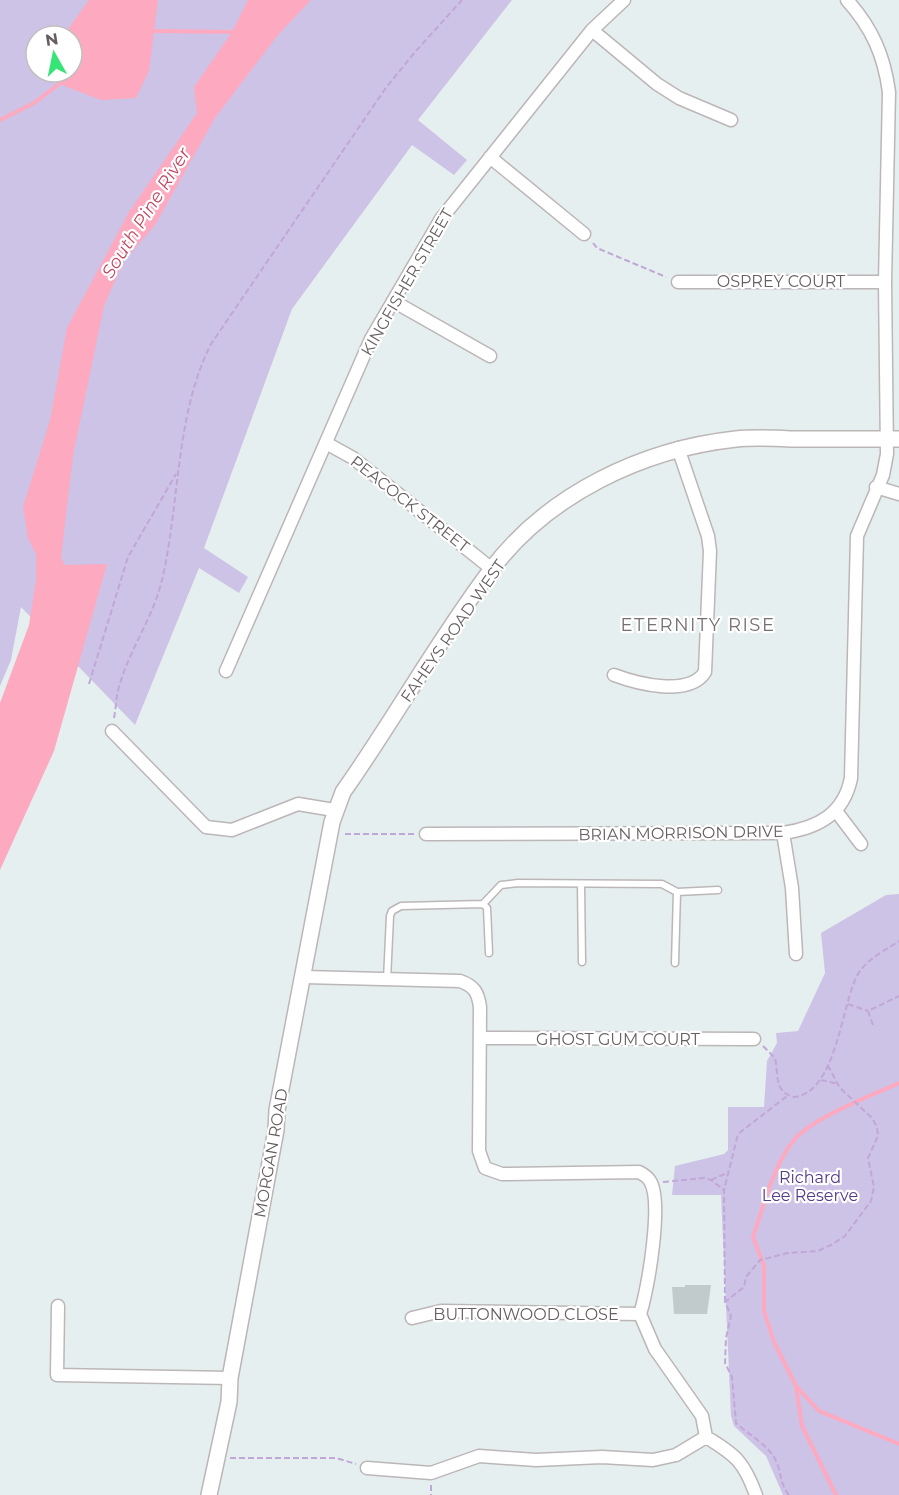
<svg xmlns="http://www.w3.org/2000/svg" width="899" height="1495" viewBox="0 0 899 1495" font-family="Montserrat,sans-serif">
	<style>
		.green { fill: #cdc3e6; fill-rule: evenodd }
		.water { fill: #fda9c0 }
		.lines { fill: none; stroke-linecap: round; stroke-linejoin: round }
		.stream { stroke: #fda9c0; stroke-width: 4 }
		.building { fill: #c2cbcb }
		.service-casing { stroke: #bcb6b7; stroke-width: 9 }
		.minor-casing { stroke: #bcb6b7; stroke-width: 15 }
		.tertiary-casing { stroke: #bcb6b7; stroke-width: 18 }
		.path { stroke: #c1a7d8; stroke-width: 2; stroke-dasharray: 6 3; stroke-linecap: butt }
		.service { stroke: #fff; stroke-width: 6 }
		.minor { stroke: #fff; stroke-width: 12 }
		.tertiary { stroke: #fff; stroke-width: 15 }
		.labels { text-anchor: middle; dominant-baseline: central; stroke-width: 4.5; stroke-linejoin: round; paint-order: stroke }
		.street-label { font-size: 16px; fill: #665e5f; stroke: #fff }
		.park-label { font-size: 16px; fill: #533989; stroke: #fff }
		.water-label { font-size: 18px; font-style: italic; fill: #c14a63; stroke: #fff }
		.neighbourhood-label { font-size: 18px; letter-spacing: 1.5px; fill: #786f71; stroke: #fff }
	</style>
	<rect width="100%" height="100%" fill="#e6efef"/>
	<path class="green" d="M0 0H512L418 120 467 160 454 175 412 145 292 309 204 548 248 577 239 593 199 568 135 725 21 607 11 660 0 686ZM36 36H72V72H36Z
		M899 894V1495H783L766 1456 734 1426 731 1416 721 1195H672L675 1166 724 1154 728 1150V1107H764L767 1061 777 1043 776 1033 798 1031 825 973 821 933 886 895Z"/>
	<path class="water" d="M89 0H158L149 71 136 98 101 100 59 84 60 72H72V36L64 35Z
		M248 0H311L277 36 215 118 155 225 123 262 104 306 73 456 61 558 65 565 107 564 54 751 0 870V703L29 625 36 580V554L28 538 23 507 50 420 67 328 129 212 197 113 194 87 232 32Z"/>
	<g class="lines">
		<path class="stream" d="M155 31 235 32
			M0 120 34 103 59 84
			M899 1083C872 1095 812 1118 794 1140 773 1166 764 1205 753 1237L764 1266V1311L774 1342 796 1386 819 1411 899 1444
			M796 1387 802 1426 836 1495"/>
	</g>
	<path class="building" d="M685 1285H711L707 1314H674L672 1287H685Z"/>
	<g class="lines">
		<defs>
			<path id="service" d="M581 885 582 962
				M483 904 501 885 518 883 662 884 677 892 718 890
				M675 963 677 892
				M387 980 390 916 392 911 401 906 483 904 487 908 489 953"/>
			<path id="minor" d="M592 30 657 84 679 98 731 120
				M490 157 584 234
				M678 282H885
				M393 301 490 356
				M326 443 353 458 492 569
				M876 487 899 494
				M226 671 371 339 441 219 592 30 624 0
				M614 675C638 684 689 697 705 672L710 551 708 536 678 448
				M112 731 206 827 232 830 298 804 334 810
				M836 811 861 844
				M783 833 792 888 796 954
				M426 834 783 833C818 828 844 814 851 778L857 536 883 475 887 454 885 282 889 92C884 55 872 28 847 0
				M304 977 460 981C474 986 478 992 480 1007L479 1151 485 1168 502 1174 639 1172C643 1174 647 1176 650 1181 663 1201 648 1290 640 1314L655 1349 702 1416 706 1437C736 1455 744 1462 756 1495
				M482 1038 754 1039
				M58 1306 57 1375 230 1378
				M412 1318 441 1311 640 1314
				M367 1468 431 1473 479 1456 536 1460 602 1457 653 1460 676 1455 706 1437"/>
			<path id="tertiary" d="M209 1495 229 1402 230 1378 276 1130 277 1110 332 822 343 792C394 720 438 640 491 570 548 494 643 449 736 439 754 437 772 438 790 439 827 439 863 439 899 439"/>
		</defs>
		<use href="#service" class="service-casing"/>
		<use href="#minor" class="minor-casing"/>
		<use href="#tertiary" class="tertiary-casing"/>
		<path class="path" d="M593 243 597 248 666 277
			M89 684 128 557 176 474
			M114 718C116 708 116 697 119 687 129 650 153 618 162 580 180 504 175 415 211 344L385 89 415 52 462 0
			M345 834H414
			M848 1004 868 1011
			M873 1025 868 1011 899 996
			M763 1046 775 1058C779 1074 773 1092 794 1097 836 1093 841 1007 857 976 865 960 884 951 899 941
			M821 1080 838 1084
			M711 1180 727 1173
			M663 1182 704 1178 711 1180 724 1190
			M725 1302 724 1190 738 1134 787 1096
			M230 1458H336L356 1464
			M431 1485V1495
			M789 1495C779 1483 782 1472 775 1459 767 1444 749 1435 736 1423L732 1377 725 1363 726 1338 731 1316 725 1302 744 1287 746 1277 760 1260 788 1253 818 1251 831 1245 845 1236 871 1201 874 1187 868 1158 878 1136 877 1127 872 1118 840 1088 828 1066"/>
		<use href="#service" class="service"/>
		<use href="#minor" class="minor"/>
		<use href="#tertiary" class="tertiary"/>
	</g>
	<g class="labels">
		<g class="street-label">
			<text x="781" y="281">OSPREY COURT</text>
			<text transform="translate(407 282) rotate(-60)">KINGFISHER STREET</text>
			<text transform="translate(410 504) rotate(38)">PEACOCK STREET</text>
			<text transform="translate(453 631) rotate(-55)">FAHEYS ROAD WEST</text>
			<text transform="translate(681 833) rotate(-1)">BRIAN MORRISON DRIVE</text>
			<text x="618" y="1039">GHOST GUM COURT</text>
			<text transform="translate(271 1153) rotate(-80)">MORGAN ROAD</text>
			<text x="526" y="1314">BUTTONWOOD CLOSE</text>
		</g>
		<g class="park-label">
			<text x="810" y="1177">Richard<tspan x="810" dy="18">Lee Reserve</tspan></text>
		</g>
		<g class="water-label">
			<text transform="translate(146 213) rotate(-58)">South Pine River</text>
		</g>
		<g class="neighbourhood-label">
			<text x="698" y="625">ETERNITY RISE</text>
		</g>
	</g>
	<g transform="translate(54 54) rotate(351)"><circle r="28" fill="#ffffff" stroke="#c2bfbf" stroke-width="1.5"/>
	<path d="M0-4.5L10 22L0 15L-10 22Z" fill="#36e575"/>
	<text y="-9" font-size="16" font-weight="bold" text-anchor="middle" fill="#665e5f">N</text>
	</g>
</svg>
